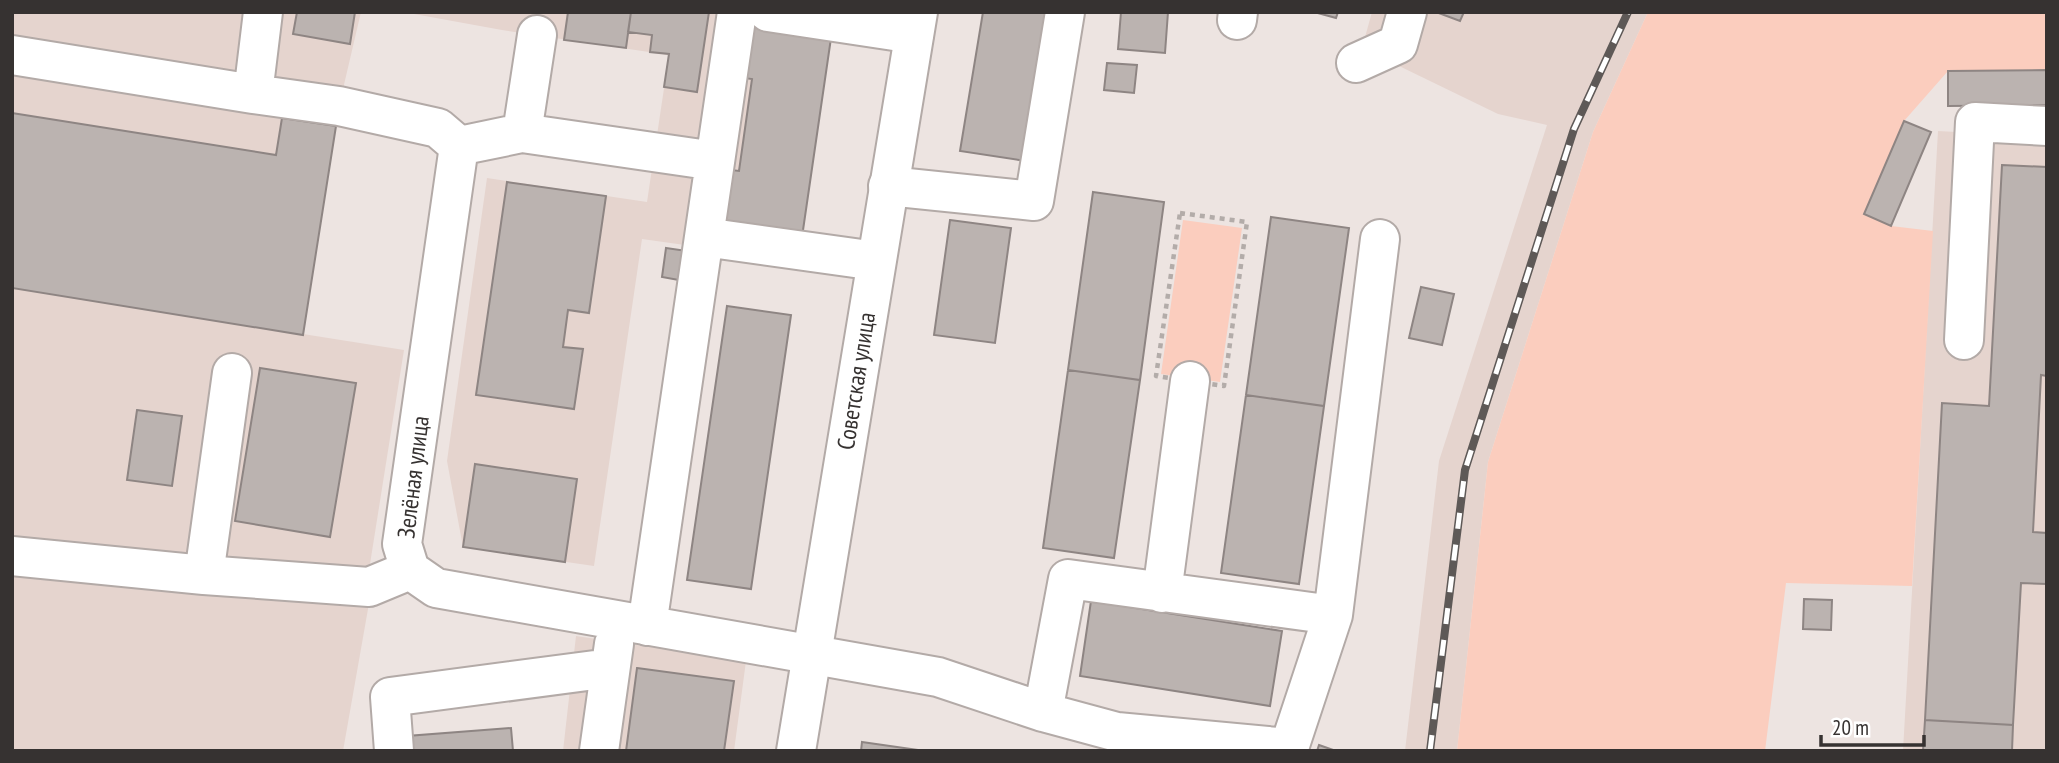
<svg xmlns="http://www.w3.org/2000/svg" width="2059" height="763" viewBox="0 0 2059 763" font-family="'PT Sans Narrow',sans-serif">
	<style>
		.built { fill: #e5d4ce }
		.green { fill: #fbcdbe }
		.building { fill: #bbb3b0; stroke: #8e8583; stroke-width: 2 }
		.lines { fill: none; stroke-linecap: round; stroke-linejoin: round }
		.minor-casing { stroke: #b3aaa7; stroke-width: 42 }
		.major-casing { stroke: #b3aaa7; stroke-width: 42 }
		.path { stroke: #b3aca9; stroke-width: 4.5; stroke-dasharray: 5 5; stroke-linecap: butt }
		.minor { stroke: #fff; stroke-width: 38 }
		.major { stroke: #fff; stroke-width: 38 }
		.rail-casing { stroke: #5e5957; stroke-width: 8 }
		.rail { stroke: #fff; stroke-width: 5; stroke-dasharray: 16; stroke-linecap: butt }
		.labels { text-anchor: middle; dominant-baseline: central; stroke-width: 6; stroke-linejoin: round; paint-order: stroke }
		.street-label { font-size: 24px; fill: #363231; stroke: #fff }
	</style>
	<rect width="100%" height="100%" fill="#ede4e1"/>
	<path class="built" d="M12 12H361L339 106 303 334 404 350 370 564 368 609 343 751H12Z
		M403 12H835L799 261 642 239 594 566 463 547 447 461 487 178 647 202 669 55 502 30Z
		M1372 12H1648L1593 132 1488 462 1457 751H1405L1439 461 1547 125 1498 114 1362 48Z
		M1938 131 2047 137V751H1903Z
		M576 636 746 661 734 751H563Z"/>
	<path class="green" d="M1648 12H2047V70L1948 71 1904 121 1864 214 1891 226 1933 231 1912 586 1786 583 1765 751H1457L1488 462 1593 132Z
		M1183 220 1242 228 1220 382 1161 374Z"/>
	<path class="building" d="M297 12H355L350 44 293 34Z
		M568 12H631L626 48 564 40Z
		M631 12H709L697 92 664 87 669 54 650 52 652 35 628 32Z
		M983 12H1057L1032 162 960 151Z
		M1121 12H1168L1165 53 1118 49Z
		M1314 12H1338L1336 18Z
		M1436 12H1464L1460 21Z
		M745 25 831 38 802 237 716 224 724 169 739 171 752 79 737 77Z
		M1107 63 1137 65 1134 93 1104 90Z
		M2047 70V105L1948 106V71Z
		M12 113 276 155 282 118 336 126 303 335 12 288Z
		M1904 121 1931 132 1891 226 1864 214Z
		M2002 165 2047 167V376L2041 375 2033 532 2047 533V584L2021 583 2013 725 1925 720 1942 403 1989 406Z
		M507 182 606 196 589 313 568 310 563 347 583 349 574 409 476 395Z
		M1093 192 1164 202 1140 380 1068 370Z
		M1271 217 1349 228 1324 406 1246 395Z
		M950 220 1011 228 995 343 934 335Z
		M666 248 694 252 690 282 662 277Z
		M1421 287 1454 294 1442 345 1409 338Z
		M727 306 791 315 751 589 687 580Z
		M260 368 356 383 330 537 235 521Z
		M1068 370 1140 380 1114 558 1043 548Z
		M1246 395 1324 406 1299 584 1221 573Z
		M137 410 182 416 172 486 127 480Z
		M475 464 577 479 565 562 463 547Z
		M1804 599 1832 600 1831 630 1803 629Z
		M1091 601 1282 631 1270 706 1080 676Z
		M637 668 734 681 724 751H626Z
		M1925 720 2013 725 2012 751H1923Z
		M511 728 513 751H408L407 736Z
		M862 742 925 751H861Z
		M1319 745 1336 751H1317Z"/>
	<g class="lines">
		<defs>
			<path id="minor" d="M737 12 704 237 876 261
				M768 12 914 34
				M1237 20 1238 12
				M12 55 253 94 339 106 438 128 459 146 402 544 410 570 436 588 938 677 1043 712 1117 732 1289 748 1333 615 1380 239
				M1356 63 1398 44 1407 12
				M253 94 263 12
				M522 133 715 161
				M459 146 522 133 537 35
				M888 186 1034 201 1065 12
				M1964 340 1975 122 2047 126
				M12 556 204 575 369 587 410 570
				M204 575 232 373
				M1162 593 1190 381
				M647 626 704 237
				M1043 712 1068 579 1333 615
				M394 751 390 697 610 668
				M599 751 614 644"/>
			<path id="major" d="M796 751 918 12"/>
		</defs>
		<use href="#minor" class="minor-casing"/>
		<use href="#major" class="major-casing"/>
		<path class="path" d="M1180 213 1247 222 1224 386 1156 376Z"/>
		<use href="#minor" class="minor"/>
		<use href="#major" class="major"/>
		<defs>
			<path id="rail" d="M1430 751 1465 470 1574 129 1628 12"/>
		</defs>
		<use href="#rail" class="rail-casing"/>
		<use href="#rail" class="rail"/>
	</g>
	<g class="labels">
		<g class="street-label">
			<text transform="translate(856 381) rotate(-81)">Советская улица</text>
			<text transform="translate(413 477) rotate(-83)">Зелёная улица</text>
		</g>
	</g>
	<rect width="2059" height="763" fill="none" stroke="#363231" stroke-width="28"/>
	<path d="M1821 735v10h103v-10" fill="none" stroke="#363231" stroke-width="3.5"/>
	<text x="1832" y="735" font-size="21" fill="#363231" stroke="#ffffff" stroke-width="5" paint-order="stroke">20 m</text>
</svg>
